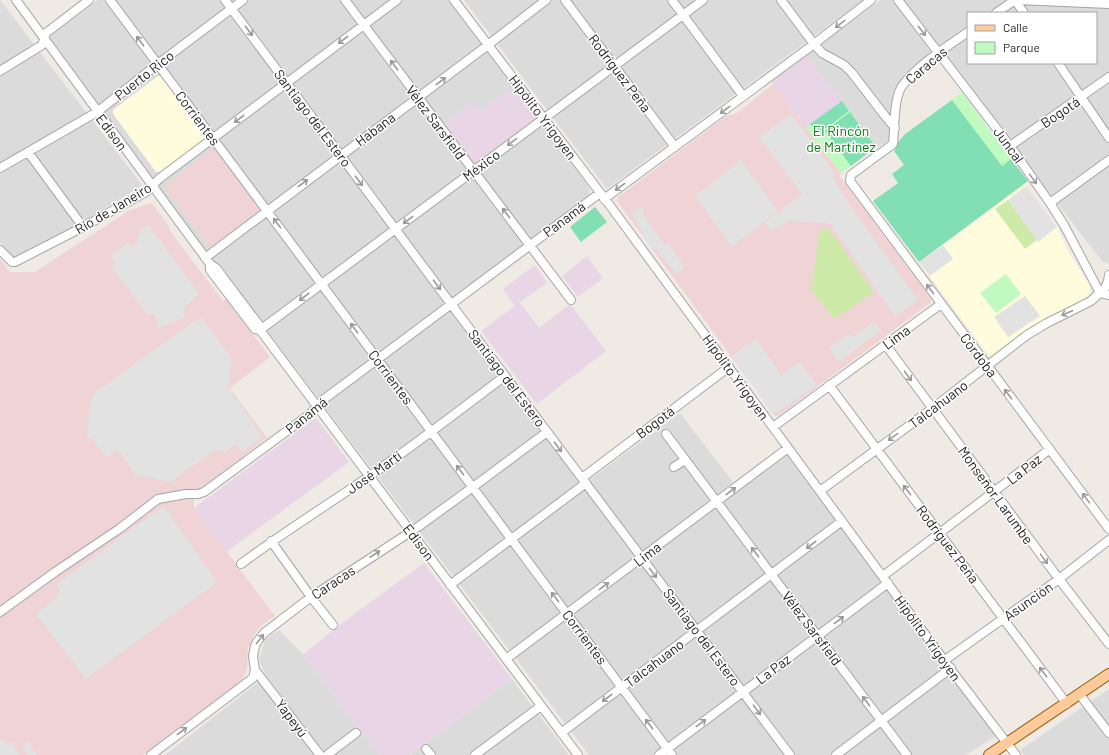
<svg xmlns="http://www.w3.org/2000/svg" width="1109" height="755" viewBox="0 0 1109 755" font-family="Barlow,sans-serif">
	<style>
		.residential { fill: #dcdbdb; fill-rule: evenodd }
		.commercial { fill: #f0d3d4 }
		.industrial { fill: #e8d6e6 }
		.education { fill: #fffcdd }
		.grass { fill: #ceeaa9 }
		.park { fill: #c0fac0 }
		.pitch { fill: #81dfb3 }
		.parking { fill: #e2e2e2 }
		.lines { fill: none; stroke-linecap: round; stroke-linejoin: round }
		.minor-casing { stroke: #a5a5a5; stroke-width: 10 }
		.major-casing { stroke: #985a00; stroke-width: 12 }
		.minor { stroke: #fff; stroke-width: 8 }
		.major { stroke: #fdcb9b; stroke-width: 10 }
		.oneway { stroke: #9a9a9a }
		.labels { text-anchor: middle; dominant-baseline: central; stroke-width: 3; stroke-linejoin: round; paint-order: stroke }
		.street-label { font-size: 14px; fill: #1e1e1e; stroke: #fff }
		.park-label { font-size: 14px; fill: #0a7e0b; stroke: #fff }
	</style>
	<rect width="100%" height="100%" fill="#efebe4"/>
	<path class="residential" d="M0 0 142 185 18 263 0 242Z
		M98 0H449L586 183 590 190 589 195 585 199 446 303 641 563 788 454 996 736 966 755H589L267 331 219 263 211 259 49 37Z
		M464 0H863L607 189Z
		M881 0H1109V263L1108 264 1102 261 1015 149 940 48 903 77 895 93 891 113 888 115 891 130 889 141 876 147 806 55ZM968 13H1096V63H968Z
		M680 413 733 482 642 553 589 480Z
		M279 630 303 654 379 755H165L266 676 259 660 265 640Z
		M512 679 569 755H410Z
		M1109 689V755H1024L1020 750Z"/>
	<path class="commercial" d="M773 84 841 173 839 175 931 299 930 303 778 416H775L617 201 618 197 726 116H727L737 113Z
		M211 150H215L260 209 259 213 215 246H209L165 188 166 185Z
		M152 203 168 225 170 231 223 301 226 299 270 357 230 388 267 438 194 494V508L275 616 262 625 254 635 248 649 247 670 241 681 143 755H0V259L10 272H35L130 210Z"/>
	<path class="industrial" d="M806 55 842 101 806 128 771 81Z
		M514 86 537 119 475 167 442 125 473 101 480 111Z
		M587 256 603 278 578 297 562 276Z
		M535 265 547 283 520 302 539 328 570 304 606 351 537 404 481 331 515 306 503 289Z
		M317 419 349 462 226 552 194 508 313 420Z
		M424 563 512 679 410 755H379L303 654 341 624Z"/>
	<path class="education" d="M158 76H161L206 135 205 140 162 172H156L113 114V110Z
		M1028 181 1026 186 1057 227 1068 251 1090 286V292L1082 302 1031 326 992 355H988L919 262Z"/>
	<path class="grass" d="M1008 200 1037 240 1025 249 995 209Z
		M820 229 830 230 874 292 835 319 811 290Z"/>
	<path class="park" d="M962 92 1011 159 1002 166 952 100Z
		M842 101 876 147 841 173 806 128Z
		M1006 274 1021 294 996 313 980 293Z"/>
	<path class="pitch" d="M952 100 1002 166 1011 159 1028 181 919 262 873 201 898 183 892 174 904 165 894 151 899 141 905 134Z
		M842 101 849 111 818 134 810 124Z
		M850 112 876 147 851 166 825 131Z
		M595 207 607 222 581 242 570 227Z"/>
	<path class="parking" d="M791 114 836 175 833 178 856 214 918 300 895 317 830 223 789 221 770 231 766 222 802 194 759 137Z
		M741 160 778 211 732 247 695 196Z
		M1026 186 1057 227 1038 242 1008 200Z
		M641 206 644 210 643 215 665 245 669 244 684 267 676 274 656 249 653 250 641 233 643 232 631 213Z
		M148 224 199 294 183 309 185 317 158 328 156 325 159 323 153 313 148 316 111 266 115 263 110 256 128 243 131 247 138 243V235L140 234 139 230Z
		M943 245 953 259 930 276 919 262Z
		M1025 296 1040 316 1008 337 994 317Z
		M202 318 232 358 228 387 263 437 242 452 236 444 225 452 214 450 171 482 136 475 117 449 106 457 93 440 87 438 90 401 97 391 189 325Z
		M874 322 881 330 839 362 829 347 851 333 853 337Z
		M756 339 781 375 800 362 817 385 773 415 732 356Z
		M164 506 217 582 86 679 36 614 57 597 60 591 56 584Z
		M2 739 6 743H11L20 755H0V740Z
		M27 741 37 755H27L23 750Z"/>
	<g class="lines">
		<defs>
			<path id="minor" d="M16 0 210 264 216 268 259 325 260 330 578 755
				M110 0 672 755
				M225 0 451 304 790 755
				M345 0 571 300
				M454 0 611 207 955 675 1016 755
				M565 0 675 147
				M672 0 743 96
				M781 0 814 44 822 53 844 65 852 73 885 116 895 128
				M898 0 1010 146 1050 203 1064 225 1100 293 1109 295
				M1015 0 1024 13
				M1018 0 1109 4
				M996 13 1015 0
				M968 32C950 44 906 73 899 92 893 109 895 127 893 144L851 175 850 181 1109 529
				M1058 63 1109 138
				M0 71 42 45 46 33 89 0
				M1010 146 1109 77
				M28 152 83 227
				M0 168 97 112 158 64 243 0
				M604 199 814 44 871 0
				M1050 203 1109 160
				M0 250 12 262H15L83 227 146 192 160 178 397 0
				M205 258 488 45 546 0
				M210 264V270L255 329 260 330
				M260 330 703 0
				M885 344 1059 579 1109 644
				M829 385 1067 704
				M773 427 941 304
				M666 434 907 755
				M674 467 685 460
				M582 478 729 367
				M820 491 933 408 1027 335 1047 323 1091 301 1105 288 1108 281 1109 275
				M271 541 311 597 333 625
				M241 564C282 533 326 506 368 477 415 445 460 410 505 376
				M883 576 1050 449
				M450 585 586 483
				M0 612 55 572 119 529 158 499 186 494H198L204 492 310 414 323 400 600 193
				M506 659 788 448
				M945 660 1059 579 1109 540
				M255 670 320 755
				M1080 695 1109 733
				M561 733 842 521
				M426 749 431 755
				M151 755 253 678 255 670 253 656 255 646 257 642 264 633 311 597 418 527 473 487 547 432
				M327 755 356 733
				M475 755 541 706
				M659 755 888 583
				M836 755 951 668"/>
			<path id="major" d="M989 755 1109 674"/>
		</defs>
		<use href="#minor" class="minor-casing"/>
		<use href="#major" class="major-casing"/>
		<use href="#minor" class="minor"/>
		<use href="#major" class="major"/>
	</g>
	<defs><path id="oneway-shaft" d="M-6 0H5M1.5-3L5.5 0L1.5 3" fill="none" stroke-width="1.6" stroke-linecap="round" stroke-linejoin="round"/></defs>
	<g class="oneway">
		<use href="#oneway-shaft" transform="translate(840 24) rotate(142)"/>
		<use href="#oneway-shaft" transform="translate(249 31) rotate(53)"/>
		<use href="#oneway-shaft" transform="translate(922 31) rotate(52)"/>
		<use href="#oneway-shaft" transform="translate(343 40) rotate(143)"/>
		<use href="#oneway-shaft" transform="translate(140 41) rotate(-127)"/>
		<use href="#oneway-shaft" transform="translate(394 65) rotate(-127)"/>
		<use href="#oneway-shaft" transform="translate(441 81) rotate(-37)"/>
		<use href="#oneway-shaft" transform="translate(725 110) rotate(143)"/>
		<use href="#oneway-shaft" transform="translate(239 119) rotate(143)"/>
		<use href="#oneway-shaft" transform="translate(512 142) rotate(143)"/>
		<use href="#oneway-shaft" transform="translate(1033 179) rotate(55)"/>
		<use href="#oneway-shaft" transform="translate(359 181) rotate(53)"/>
		<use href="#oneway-shaft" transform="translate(303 183) rotate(-37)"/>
		<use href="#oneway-shaft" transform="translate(620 187) rotate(144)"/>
		<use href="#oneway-shaft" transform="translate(506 213) rotate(-127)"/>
		<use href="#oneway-shaft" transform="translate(408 220) rotate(143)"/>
		<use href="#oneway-shaft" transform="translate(277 223) rotate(-127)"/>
		<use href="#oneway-shaft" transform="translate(437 285) rotate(53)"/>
		<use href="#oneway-shaft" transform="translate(930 289) rotate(-127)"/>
		<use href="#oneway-shaft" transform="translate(304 297) rotate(143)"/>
		<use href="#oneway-shaft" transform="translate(1067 313) rotate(157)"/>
		<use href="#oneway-shaft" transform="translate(354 328) rotate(-127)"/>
		<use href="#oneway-shaft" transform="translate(908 376) rotate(53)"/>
		<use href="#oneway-shaft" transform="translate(1008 394) rotate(-127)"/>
		<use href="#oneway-shaft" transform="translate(893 437) rotate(144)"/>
		<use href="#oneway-shaft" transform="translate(558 447) rotate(53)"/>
		<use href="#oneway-shaft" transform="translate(460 470) rotate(-127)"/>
		<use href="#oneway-shaft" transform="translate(907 490) rotate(-127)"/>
		<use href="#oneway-shaft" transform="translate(731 491) rotate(-37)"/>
		<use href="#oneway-shaft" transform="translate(1086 498) rotate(-126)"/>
		<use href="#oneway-shaft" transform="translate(811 545) rotate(143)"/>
		<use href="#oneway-shaft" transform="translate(755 552) rotate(-127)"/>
		<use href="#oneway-shaft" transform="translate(375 554) rotate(-33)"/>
		<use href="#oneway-shaft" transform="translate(1044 559) rotate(54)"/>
		<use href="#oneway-shaft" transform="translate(653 573) rotate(53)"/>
		<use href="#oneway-shaft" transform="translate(604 586) rotate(-37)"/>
		<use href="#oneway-shaft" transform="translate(555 597) rotate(-127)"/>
		<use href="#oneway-shaft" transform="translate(839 620) rotate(-37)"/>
		<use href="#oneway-shaft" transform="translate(260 639) rotate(-52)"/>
		<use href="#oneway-shaft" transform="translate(1043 672) rotate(-127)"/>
		<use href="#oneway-shaft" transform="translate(607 698) rotate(143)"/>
		<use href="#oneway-shaft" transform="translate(866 701) rotate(-127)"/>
		<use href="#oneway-shaft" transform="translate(757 710) rotate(53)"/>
		<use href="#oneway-shaft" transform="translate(701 723) rotate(-37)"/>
		<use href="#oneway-shaft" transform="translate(649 724) rotate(-127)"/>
		<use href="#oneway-shaft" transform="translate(182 731) rotate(-37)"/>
	</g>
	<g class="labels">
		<g class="street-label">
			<text transform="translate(926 65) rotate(-40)">Caracas</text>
			<text transform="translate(620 73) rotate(53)">Rodríguez Peña</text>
			<text transform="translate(144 75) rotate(-38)">Puerto Rico</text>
			<text transform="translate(1060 112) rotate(-34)">Bogotá</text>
			<text transform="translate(543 117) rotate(53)">Hipólito Yrigoyen</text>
			<text transform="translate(198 118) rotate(53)">Corrientes</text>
			<text transform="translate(313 118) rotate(53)">Santiago del Estero</text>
			<text transform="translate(436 122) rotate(53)">Vélez Sarsfield</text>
			<text transform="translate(375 129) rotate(-37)">Habana</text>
			<text transform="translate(112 132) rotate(53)">Edison</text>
			<text transform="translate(1009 145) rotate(54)">Juncal</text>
			<text transform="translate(481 165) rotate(-37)">México</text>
			<text transform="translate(113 208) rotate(-31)">Río de Janeiro</text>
			<text transform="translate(564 219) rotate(-37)">Panamá</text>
			<text transform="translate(896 337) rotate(-36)">Lima</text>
			<text transform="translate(979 355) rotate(53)">Córdoba</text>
			<text transform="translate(391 377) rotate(53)">Corrientes</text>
			<text transform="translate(736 377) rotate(54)">Hipólito Yrigoyen</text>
			<text transform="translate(507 378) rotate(53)">Santiago del Estero</text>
			<text transform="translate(938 404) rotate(-37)">Talcahuano</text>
			<text transform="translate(306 415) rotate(-39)">Panamá</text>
			<text transform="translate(655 422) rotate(-37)">Bogotá</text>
			<text transform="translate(1024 469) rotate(-38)">La Paz</text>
			<text transform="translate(374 472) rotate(-35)">José Martí</text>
			<text transform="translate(996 495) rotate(54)">Monseñor Larumbe</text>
			<text transform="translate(419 542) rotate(53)">Edison</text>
			<text transform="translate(948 544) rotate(53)">Rodríguez Peña</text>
			<text transform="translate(647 554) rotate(-37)">Lima</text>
			<text transform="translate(333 582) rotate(-34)">Caracas</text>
			<text transform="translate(1028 601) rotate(-35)">Asunción</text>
			<text transform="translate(812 628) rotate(53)">Vélez Sarsfield</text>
			<text transform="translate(585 637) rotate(53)">Corrientes</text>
			<text transform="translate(702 637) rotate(53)">Santiago del Estero</text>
			<text transform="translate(928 638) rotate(54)">Hipólito Yrigoyen</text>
			<text transform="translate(654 663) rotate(-37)">Talcahuano</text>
			<text transform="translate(773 669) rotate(-37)">La Paz</text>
			<text transform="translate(292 718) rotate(53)">Yapeyú</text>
		</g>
		<g class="park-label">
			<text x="841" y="130">El Rincón<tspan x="841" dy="16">de Martínez</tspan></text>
		</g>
	</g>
	<rect x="967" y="12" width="130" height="52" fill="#ffffff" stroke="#a5a5a5"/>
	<rect x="975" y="25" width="20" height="6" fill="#fdcb9b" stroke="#a5a5a5"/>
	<text x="1003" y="32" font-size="12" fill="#1e1e1e">Calle</text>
	<rect x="975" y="42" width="20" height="12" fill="#c0fac0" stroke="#a5a5a5"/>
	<text x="1003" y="52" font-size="12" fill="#1e1e1e">Parque</text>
</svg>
